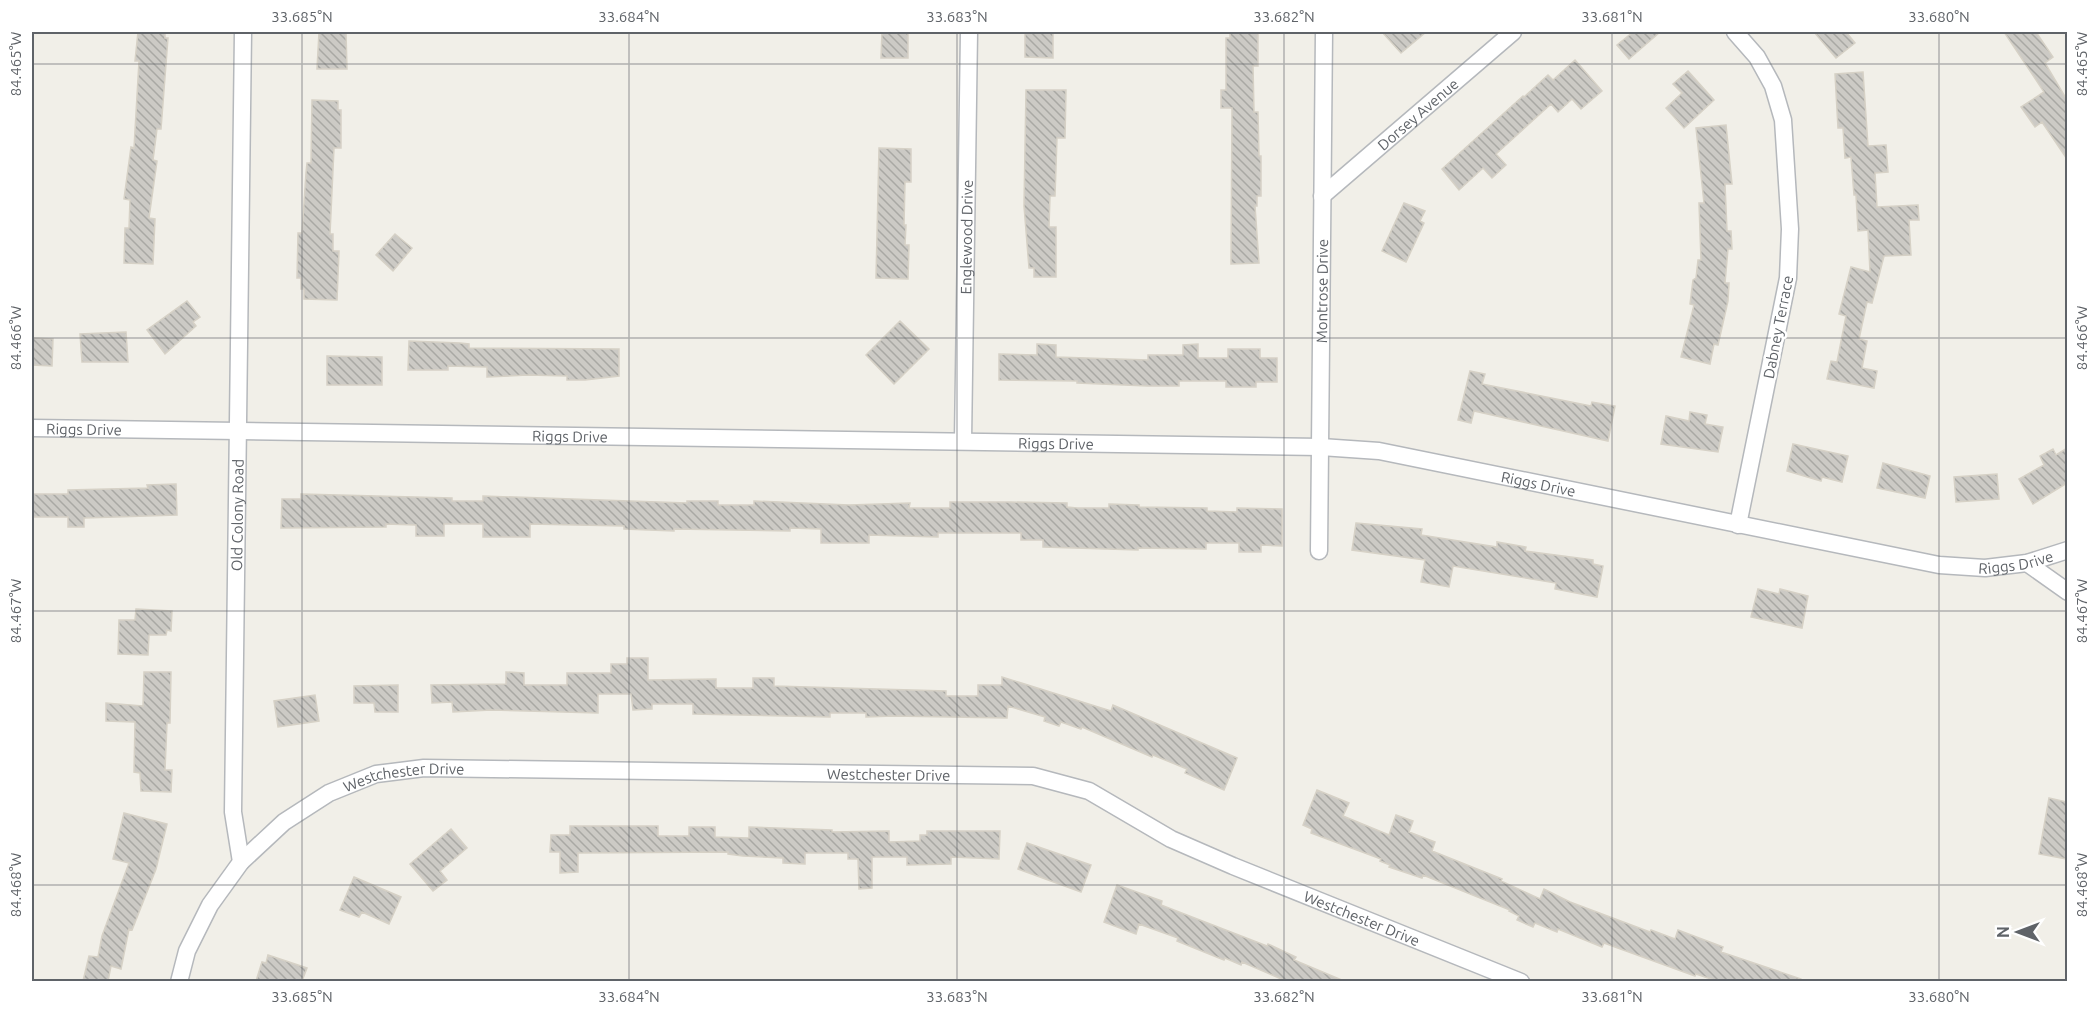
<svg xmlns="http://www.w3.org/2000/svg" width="2099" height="1013" viewBox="0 0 2099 1013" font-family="Ubuntu,sans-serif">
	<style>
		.building { fill: url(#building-back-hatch); stroke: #d6d1c6; stroke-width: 1.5 }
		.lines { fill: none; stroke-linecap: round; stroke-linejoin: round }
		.minor-casing { stroke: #b5b8bc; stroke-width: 19 }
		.minor { stroke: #fff; stroke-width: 16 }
		.ticks { fill: none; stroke: #5f6368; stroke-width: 1.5; stroke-opacity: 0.45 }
		.labels { text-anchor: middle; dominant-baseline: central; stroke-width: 5; stroke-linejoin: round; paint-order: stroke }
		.street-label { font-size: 15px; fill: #5f6368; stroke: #fff }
		.neatline { fill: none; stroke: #5f6368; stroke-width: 2 }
		.ticks-label { font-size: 15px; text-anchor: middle; fill: #5f6368 }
	</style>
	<defs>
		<pattern id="building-back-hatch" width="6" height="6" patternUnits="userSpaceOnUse" patternTransform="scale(1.5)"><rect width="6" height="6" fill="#cccac5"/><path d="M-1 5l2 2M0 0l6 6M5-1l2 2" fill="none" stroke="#a9a8a4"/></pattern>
	</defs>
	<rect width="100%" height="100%" fill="#f1efe8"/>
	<path class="building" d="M138 32H165V38H168L161 129H157L153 160 157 161 149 218 155 219 153 264 124 263 125 228H129L130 200 124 199 131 147 134 148 139 61H135Z
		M319 32H346L347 69H317Z
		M882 32H908V58H881Z
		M1025 32H1053V58L1025 57Z
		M1230 32H1258V66H1253L1254 112H1258L1259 156H1261V196H1257V206H1255L1259 263 1231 264 1232 108H1221V90H1226V38H1230Z
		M1382 32H1426L1401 53Z
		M1633 32H1660L1629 59 1617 45Z
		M1814 32H1846L1855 43 1836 58Z
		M2004 32H2036L2053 57 2045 63 2067 100V159L2042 122 2035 127 2021 107 2044 92Z
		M1575 60 1602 91 1581 109 1572 99 1558 112 1551 104 1496 154 1506 165 1492 178 1483 168 1459 190 1442 169 1523 96 1524 97 1548 75 1553 80Z
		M1688 71 1714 100 1684 128 1666 108 1682 93 1673 84Z
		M1863 72 1868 146 1886 145 1888 172 1875 173 1877 207 1918 205 1919 220H1909L1911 255 1884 256 1872 303 1867 302 1859 339 1867 341 1862 368 1877 371 1874 388 1827 379 1831 361 1837 362 1846 316 1839 314 1851 267 1870 272 1868 230 1858 231 1856 195H1854L1851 157 1845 158 1843 128H1838L1835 74Z
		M1026 90H1066L1065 138H1057L1055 196H1050L1049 227H1056V277H1034V268H1029L1024 206Z
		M312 100 338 101V110H341V148H334L330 234H333V251H339L337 300 304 299V289H301V278H297L298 233H302L306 173 307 163H311Z
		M1726 125 1732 184H1725L1727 231H1731L1732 249H1728L1725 283H1729L1728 301 1718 345 1714 344 1710 364 1681 357 1694 305 1690 304 1693 280 1696 278 1698 260H1701L1699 203H1704L1696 128Z
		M879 148 911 149V182H905L904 225H906L905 245H909L908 279 876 278Z
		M1404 203 1425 211 1420 221 1424 223 1406 262 1382 251Z
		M395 234 412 248 393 271 376 255Z
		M187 301 200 317 193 322 196 326 165 354 147 330Z
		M900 321 929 349 894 384 866 355Z
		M126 332 128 362H82L80 334Z
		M32 338 53 339 52 366 32 365Z
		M409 341 460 343 469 344V348L619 349V376L585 380H567V376L528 375 487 377V367L448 366V370H408Z
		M1037 344 1056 345V357L1148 360V355H1183V345L1198 344V358H1228V349H1260V358H1277V382H1256V387H1226V381H1179V386H1148L1077 383V381L999 380V354L1037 355Z
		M327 356 382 357V385H327Z
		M1470 371 1485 374 1482 384 1591 406 1592 402 1615 406 1608 441 1474 411 1471 423 1458 420Z
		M1690 412 1707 415 1705 424 1723 427 1718 452 1661 444 1666 416 1689 421Z
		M1793 444 1848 456 1842 482 1822 477 1821 481 1787 471Z
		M2067 448V483L2033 504 2019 479 2044 465 2040 456 2053 449 2056 455Z
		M1883 463 1930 476 1925 498 1877 488Z
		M1997 474 1999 499 1956 502 1954 477Z
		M176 484 177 515 84 518V527H68V517H32V494H68V490L148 488 147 485Z
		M301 494 452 498V501H483V496L687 503V501H718V505H754V501L849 505 910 503 909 508H950V502H1010L1067 503V507L1077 508H1109V504L1139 505V507L1207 508V511L1237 512V508L1282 509V546L1261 545V552H1239V543H1206V549L1138 548V550L1043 547V540H1021V533H938V537L869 535V543H821V529L790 528V531L674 529V531L624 529V526L530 524V537H483V524H444V536H416V525L386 524V527L281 528 282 499H301Z
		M1356 523 1422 529 1421 535 1497 547V542L1526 547 1525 551 1593 560V564L1603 566 1597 597 1555 589 1556 583 1453 566 1449 587 1421 582 1425 560 1352 550Z
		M1758 589 1779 594 1780 589 1808 596 1802 628 1751 617Z
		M136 609 172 611 171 631 167 630 166 635H149L148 655 118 654 119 620H135Z
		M627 658H648V680L716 679V688H753V678H774V686L946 691V696H978V685H1002V677L1111 711 1113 705 1237 758 1224 790 1185 773 1187 769 1153 755 1152 757 1082 727 1081 729 1061 722 1059 726 1044 721 1045 717 1008 706 1007 718 893 716 866 717V713H830V717L693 714V704H652V709L633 710 631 694H598V713L491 710 453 712 452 702 432 703 431 685 506 684V672L524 673V685H567V673H611V664H627Z
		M144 672H171L170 723H167L165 770H172L171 792 141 791 140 773 134 772 135 722 106 721V703L143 706Z
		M398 685V712H375L374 703H354V686Z
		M315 695 319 721 278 727 274 701Z
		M1317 790 1349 803 1343 816 1389 835 1396 815 1413 821 1409 832 1435 842 1432 851 1502 879 1501 881 1540 899 1544 889 1570 902 1650 932 1651 930 1675 939 1678 930 1723 947 1721 952 1801 979V981H1717L1696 974 1695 976 1604 943 1602 947 1558 929 1557 932 1535 923 1533 927 1517 920 1519 916 1509 911 1510 910 1423 875 1422 878 1389 867 1390 865 1380 861 1381 859 1311 833 1312 829 1303 825Z
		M2049 798 2067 802V859L2039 854Z
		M124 813 167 824 156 869 132 930 129 929 121 969 111 966 108 981H83L89 956 98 957 102 936 129 863 113 859Z
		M570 826H658V836H689V827H715V837L749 838V827L832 830V832L889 831V842L920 841V835H927V831H1000L999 859 951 857V864L907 865V857H872V888L859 889 858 859H848V853H805V864L783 863V858L743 856 728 854V852L578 853V872L560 873V852H550L551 835H570Z
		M451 829 467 848 440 871 447 880 433 891 410 864Z
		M1027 843 1091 865 1081 892 1018 869Z
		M354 877 401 897 389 924 362 912 359 917 340 910Z
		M1117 885 1162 901 1161 905 1267 946 1268 944 1296 957 1294 960 1344 981H1286L1242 962 1241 965 1225 958 1224 960 1177 941 1178 938 1139 924 1136 934 1104 922Z
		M268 955 307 968 302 981H256L262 962 266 963Z"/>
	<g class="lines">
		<defs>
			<g id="minor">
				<path d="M1735 32 1757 57 1773 86 1783 120 1790 229 1788 278 1738 525"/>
				<path id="s1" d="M1322 196 1513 32"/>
				<path id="s2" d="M32 428 1321 447 1379 451 1939 565 1985 568 2027 563 2068 550"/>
				<path id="s3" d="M963 441 969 32"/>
				<path id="s4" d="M1319 551 1324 32"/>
				<path d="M2027 563 2068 592"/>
				<path id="s5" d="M241 862 284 822 329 793 376 774 424 768 1033 776 1089 791 1171 839 1233 866 1521 982"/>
				<path id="s6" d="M179 982 187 951 210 905 241 862 233 812 243 32"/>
			</g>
		</defs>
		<use href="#minor" class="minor-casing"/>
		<use href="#minor" class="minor"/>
	</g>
	<path class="ticks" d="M302 32V982M629 32V982M957 32V982M1284 32V982M1612 32V982M1939 32V982M32 64H2068M32 338H2068M32 611H2068M32 885H2068"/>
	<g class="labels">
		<g class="street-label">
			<text stroke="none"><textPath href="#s1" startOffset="126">Dorsey Avenue</textPath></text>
			<text stroke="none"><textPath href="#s3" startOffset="204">Englewood Drive</textPath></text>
			<text stroke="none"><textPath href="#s4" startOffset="260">Montrose Drive</textPath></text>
			<text transform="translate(1778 327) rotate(-79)">Dabney Terrace</text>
			<text stroke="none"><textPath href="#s2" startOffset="52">Riggs Drive</textPath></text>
			<text stroke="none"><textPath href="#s2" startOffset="538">Riggs Drive</textPath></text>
			<text stroke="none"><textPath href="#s2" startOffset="1024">Riggs Drive</textPath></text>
			<text stroke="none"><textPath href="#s2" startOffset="1510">Riggs Drive</textPath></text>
			<text stroke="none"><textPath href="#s6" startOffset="484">Old Colony Road</textPath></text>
			<text stroke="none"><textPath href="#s2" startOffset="1996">Riggs Drive</textPath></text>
			<text stroke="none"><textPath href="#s5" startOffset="676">Westchester Drive</textPath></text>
			<text stroke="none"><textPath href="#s5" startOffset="190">Westchester Drive</textPath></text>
			<text stroke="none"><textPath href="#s5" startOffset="1180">Westchester Drive</textPath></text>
		</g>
	</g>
	<rect width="2099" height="1013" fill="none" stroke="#ffffff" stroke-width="66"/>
	<g transform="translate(2018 932) rotate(270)" stroke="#ffffff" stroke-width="4.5" paint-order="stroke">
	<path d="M0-4.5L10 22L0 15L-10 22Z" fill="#5f6368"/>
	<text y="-9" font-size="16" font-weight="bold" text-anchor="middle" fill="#5f6368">N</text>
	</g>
	<rect x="33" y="33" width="2033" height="947" class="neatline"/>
	<g class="ticks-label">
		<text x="302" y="22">33.685°N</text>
		<text x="629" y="22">33.684°N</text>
		<text x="957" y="22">33.683°N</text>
		<text x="1284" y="22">33.682°N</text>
		<text x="1612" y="22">33.681°N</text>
		<text x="1939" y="22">33.680°N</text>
		<text transform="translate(2082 64) rotate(-90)" y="5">84.465°W</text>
		<text transform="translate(16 64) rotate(-90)" y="5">84.465°W</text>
		<text transform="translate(2082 338) rotate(-90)" y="5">84.466°W</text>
		<text transform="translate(16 338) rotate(-90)" y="5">84.466°W</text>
		<text transform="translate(2082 611) rotate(-90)" y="5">84.467°W</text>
		<text transform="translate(16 611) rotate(-90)" y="5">84.467°W</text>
		<text transform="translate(2082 885) rotate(-90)" y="5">84.468°W</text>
		<text transform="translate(16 885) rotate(-90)" y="5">84.468°W</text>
		<text x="302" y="1002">33.685°N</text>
		<text x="629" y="1002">33.684°N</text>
		<text x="957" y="1002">33.683°N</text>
		<text x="1284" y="1002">33.682°N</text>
		<text x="1612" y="1002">33.681°N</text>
		<text x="1939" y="1002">33.680°N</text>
	</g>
</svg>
